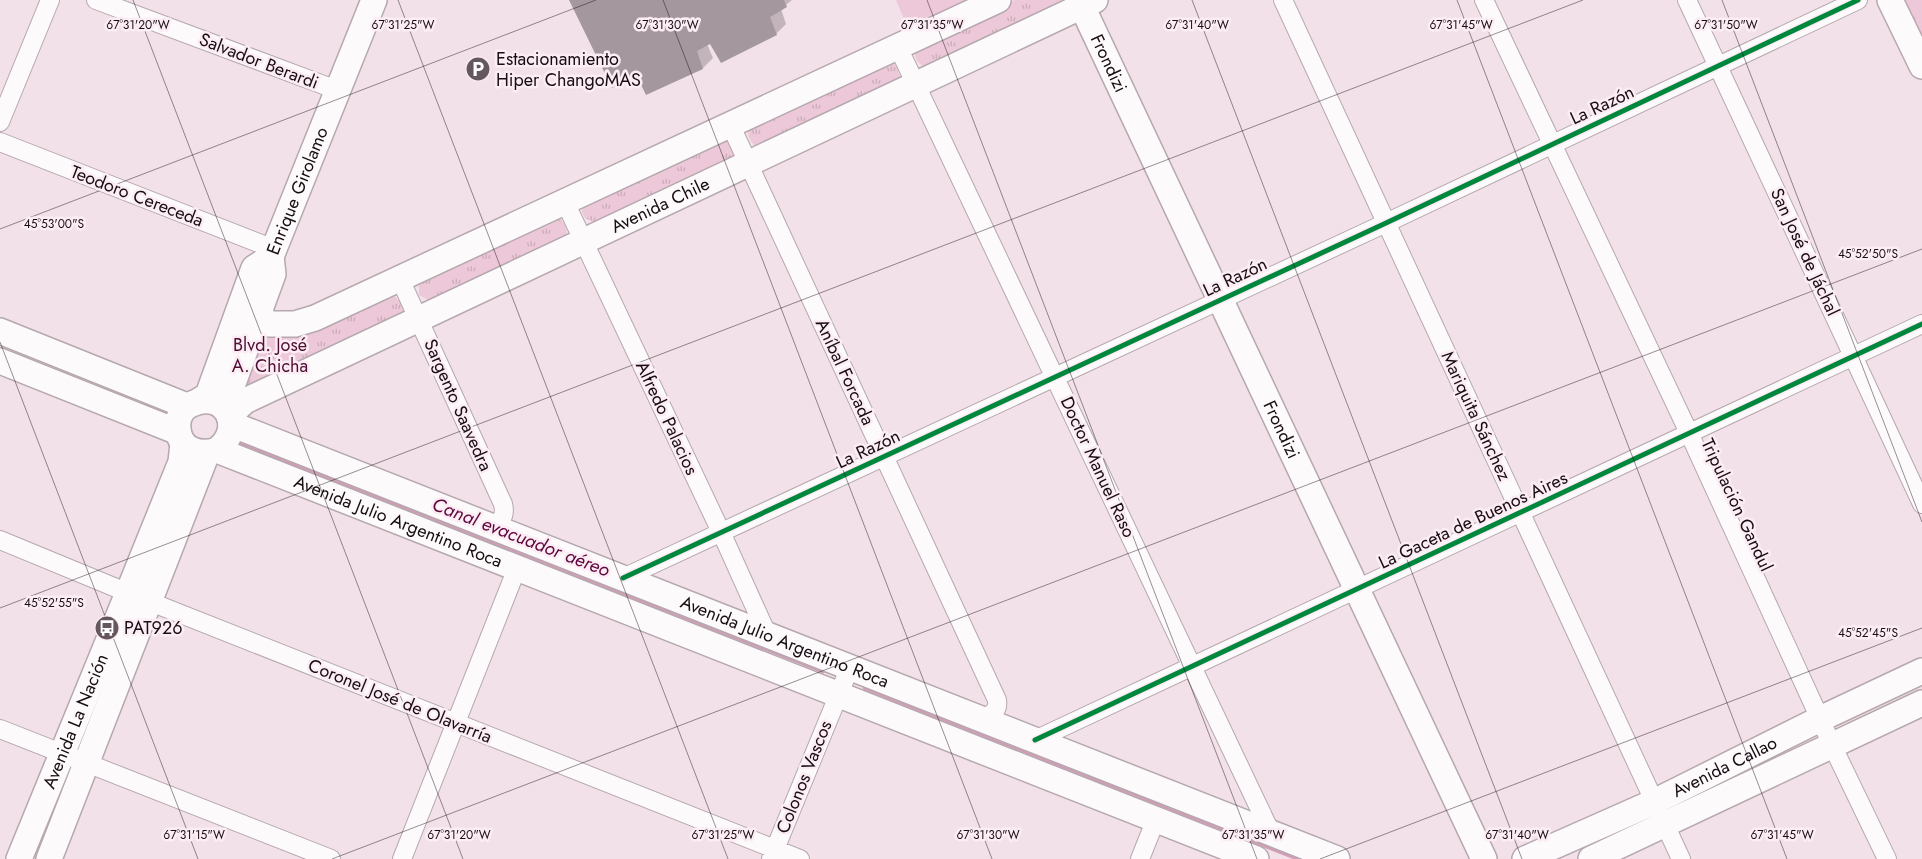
<svg xmlns="http://www.w3.org/2000/svg" width="1922" height="859" viewBox="0 0 1922 859" font-family="Jost,sans-serif">
	<style>
		.park { fill: url(#park-tufts) }
		.pitch { fill: #edc8d8 }
		.shadow { fill: #0003 }
		.lines { fill: none; stroke-linecap: round; stroke-linejoin: round }
		.stream { stroke: #d49cb7; stroke-width: 4.5 }
		.building { fill: #a4979d }
		.street-casing { stroke: #b5a8ae; stroke-width: 20 }
		.secondary-casing { stroke: #b5a8ae; stroke-width: 28 }
		.street { stroke: #fdfafc; stroke-width: 18 }
		.secondary { stroke: #fdfafc; stroke-width: 25 }
		.cycleway-casing { stroke: #fbedf3; stroke-width: 8 }
		.cycleway { stroke: #00873e; stroke-width: 5 }
		.ticks { fill: none; stroke: #180d13; stroke-width: 1; stroke-opacity: 0.45 }
		.labels { text-anchor: middle; dominant-baseline: central; stroke-width: 5; stroke-linejoin: round; paint-order: stroke }
		.poi-label { font-size: 18px; fill: #180d13; stroke: #fbedf3; text-anchor: start }
		.street-label { font-size: 18px; fill: #180d13; stroke: #fbedf3 }
		.park-label { font-size: 18px; fill: #4f0d33; stroke: #fbedf3 }
		.water-label { font-size: 19px; font-style: italic; fill: #60063e; stroke: #fbedf3 }
		.ticks-label { font-size: 12px; text-anchor: middle; fill: #180d13; stroke: #fbedf3; stroke-width: 5; stroke-linejoin: round; paint-order: stroke }
	</style>
	<defs>
		<pattern id="park-tufts" width="24" height="20" patternUnits="userSpaceOnUse" patternTransform="scale(1.25)"><rect width="24" height="20" fill="#edc8d8"/><path d="M3 7l-1-3M5 7V3M7 7l1-3M15 17l-1-3M17 17v-4M19 17l1-3" fill="none" stroke="#caabb8"/></pattern>
	</defs>
	<rect width="100%" height="100%" fill="#f3e1e9"/>
	<path class="park" d="M1015 0H1062L1061 6 928 70C918 63 910 56 919 44Z
		M1901 0H1922V43Z
		M893 62 897 68 900 77 894 85 763 146 754 145C747 137 747 133 751 123Z
		M725 139 730 142 735 153 731 161 596 223 585 218 582 212 584 205Z
		M557 217C564 221 567 227 567 235L560 241 432 302 419 295V284L421 280Z
		M390 294C397 297 402 303 404 310L399 317 239 393 256 334 295 337Z"/>
	<path class="pitch" d="M896 0H975L909 31Z"/>
	<path class="shadow" d="M571 0H792L781 9 786 24 776 34 711 43 707 44 713 58 703 68 647 93 636 72Z"/>
	<g class="lines">
		<path class="stream" d="M236 442 823 671
			M865 688 1299 859"/>
	</g>
	<path class="building" d="M569 0H784L787 7 770 17 777 35 721 63 710 44 697 51 703 69 646 95 636 74 612 88Z"/>
	<g class="lines">
		<defs>
			<path id="street" d="M96 0 337 90
				M1283 0 1681 859
				M1484 0 1689 433 1832 745 1887 859
				M1687 0 1922 504
				M898 47 1271 833
				M0 122 50 0
				M730 124 997 700C999 712 989 718 977 717
				M0 142 274 249
				M565 202 721 532 767 634
				M400 279 503 504C506 516 501 524 489 525
				M0 540 143 599 800 859
				M623 578 1386 223 1858 0
				M0 729 331 859
				M1035 740 1922 324
				M402 859 517 568
				M771 859 850 667
				M1140 859 1156 819"/>
			<g id="secondary">
				<path id="s1" d="M1079 0 1484 859"/>
				<path d="M1890 0 1922 66"/>
				<path d="M260 309 262 317 267 324H295L315 318 998 0"/>
				<path d="M0 331 187 406"/>
				<path d="M0 361 178 432"/>
				<path id="s2" d="M200 400 208 395 254 268 271 257 274 249 374 0"/>
				<path d="M224 408 273 274 271 257"/>
				<path id="s3" d="M229 416 245 401 1095 0"/>
				<path id="s4" d="M231 424 1337 859"/>
				<path id="s5" d="M217 450C246 428 225 389 192 404 182 408 177 418 178 428 179 450 200 456 217 450L1256 859"/>
				<path id="s6" d="M19 859 128 593 181 462 183 443"/>
				<path d="M49 859 207 453"/>
				<path id="s7" d="M1525 859 1654 802 1820 719 1922 671"/>
				<path d="M1591 859 1922 703"/>
			</g>
		</defs>
		<use href="#street" class="street-casing"/>
		<use href="#secondary" class="secondary-casing"/>
		<use href="#street" class="street"/>
		<use href="#secondary" class="secondary"/>
		<defs>
			<path id="cycleway" d="M623 578 1386 223 1858 0
				M1035 740 1922 324"/>
		</defs>
		<use href="#cycleway" class="cycleway-casing"/>
		<use href="#cycleway" class="cycleway"/>
	</g>
	<path class="ticks" d="M133 0 463 859M398 0 728 859M663 0 992 859M927 0 1257 859M1192 0 1522 859M1457 0 1787 859M1722 0 1922 522M0 229 596 0M0 342 198 859M0 608 1583 0M332 859 1922 249M1320 859 1922 628"/>
	<defs>
		<symbol id="parking-disc" viewBox="-11 -11 22 22"><circle r="9.5" fill="#65575e" stroke="#fbedf3"/><path d="M-3.5-5.5H1a3.5 3.5 0 0 1 0 7H-1V5.5H-3.5ZM-1-3.4V-.6H.8a1.4 1.4 0 0 0 0-2.8Z" fill="#fff"/></symbol>
		<symbol id="bus-disc" viewBox="-11 -11 22 22"><circle r="9.5" fill="#65575e" stroke="#fbedf3"/><path d="M-5-6H5V4H4V6H2V4H-2V6H-4V4H-5ZM-3.5-4V0h7V-4ZM-3.5 1.2v1.5H-2V1.2ZM2 1.2v1.5H3.5V1.2Z" fill="#fff"/></symbol>
	</defs>
	<g fill-rule="evenodd">
		<use href="#parking-disc" x="464" y="55" width="28" height="28"/>
		<use href="#bus-disc" x="93" y="614" width="28" height="28"/>
	</g>
	<g class="labels">
		<g class="poi-label">
			<text x="496" y="59">Estacionamiento<tspan x="496" dy="21">Hiper ChangoMAS</tspan></text>
			<text x="124" y="628">PAT926</text>
		</g>
		<g class="street-label">
			<text transform="translate(259 61) rotate(21)">Salvador Berardi</text>
			<text stroke="none"><textPath href="#s1" startOffset="70">Frondizi</textPath></text>
			<text transform="translate(1602 105) rotate(-25)">La Razón</text>
			<text stroke="none"><textPath href="#s2" startOffset="236">Enrique Girolamo</textPath></text>
			<text transform="translate(137 196) rotate(21)">Teodoro Cereceda</text>
			<text stroke="none"><textPath href="#s3" startOffset="481">Avenida Chile</textPath></text>
			<text transform="translate(1805 252) rotate(65)">San José de Jáchal</text>
			<text transform="translate(1235 277) rotate(-25)">La Razón</text>
			<text transform="translate(845 372) rotate(65)">Aníbal Forcada</text>
			<text transform="translate(458 405) rotate(66)">Sargento Saavedra</text>
			<text transform="translate(1476 416) rotate(65)">Mariquita Sánchez</text>
			<text transform="translate(667 418) rotate(65)">Alfredo Palacios</text>
			<text stroke="none"><textPath href="#s1" startOffset="475">Frondizi</textPath></text>
			<text transform="translate(868 449) rotate(-25)">La Razón</text>
			<text transform="translate(1098 467) rotate(65)">Doctor Manuel Raso</text>
			<text transform="translate(1737 505) rotate(65)">Tripulación Gandul</text>
			<text transform="translate(1473 520) rotate(-25)">La Gaceta de Buenos Aires</text>
			<text stroke="none"><textPath href="#s5" startOffset="360">Avenida Julio Argentino Roca</textPath></text>
			<text stroke="none"><textPath href="#s4" startOffset="595">Avenida Julio Argentino Roca</textPath></text>
			<text transform="translate(400 701) rotate(22)">Coronel José de Olavarría</text>
			<text stroke="none"><textPath href="#s6" startOffset="149">Avenida La Nación</textPath></text>
			<text stroke="none"><textPath href="#s7" startOffset="220">Avenida Callao</textPath></text>
			<text transform="translate(804 777) rotate(-68)">Colonos Vascos</text>
		</g>
		<g class="park-label">
			<text x="270" y="345">Blvd. José<tspan x="270" dy="21">A. Chicha</tspan></text>
		</g>
		<g class="water-label">
			<text transform="translate(521 537) rotate(21)">Canal evacuador aéreo</text>
		</g>
	</g>
	<g class="ticks-label">
		<text x="138" y="29">67°31'20"W</text>
		<text x="403" y="29">67°31'25"W</text>
		<text x="667" y="29">67°31'30"W</text>
		<text x="932" y="29">67°31'35"W</text>
		<text x="1197" y="29">67°31'40"W</text>
		<text x="1461" y="29">67°31'45"W</text>
		<text x="1726" y="29">67°31'50"W</text>
		<text x="54" y="228">45°53'00"S</text>
		<text x="1868" y="258">45°52'50"S</text>
		<text x="54" y="607">45°52'55"S</text>
		<text x="1868" y="637">45°52'45"S</text>
		<text x="194" y="839">67°31'15"W</text>
		<text x="459" y="839">67°31'20"W</text>
		<text x="723" y="839">67°31'25"W</text>
		<text x="988" y="839">67°31'30"W</text>
		<text x="1253" y="839">67°31'35"W</text>
		<text x="1517" y="839">67°31'40"W</text>
		<text x="1782" y="839">67°31'45"W</text>
	</g>
</svg>
